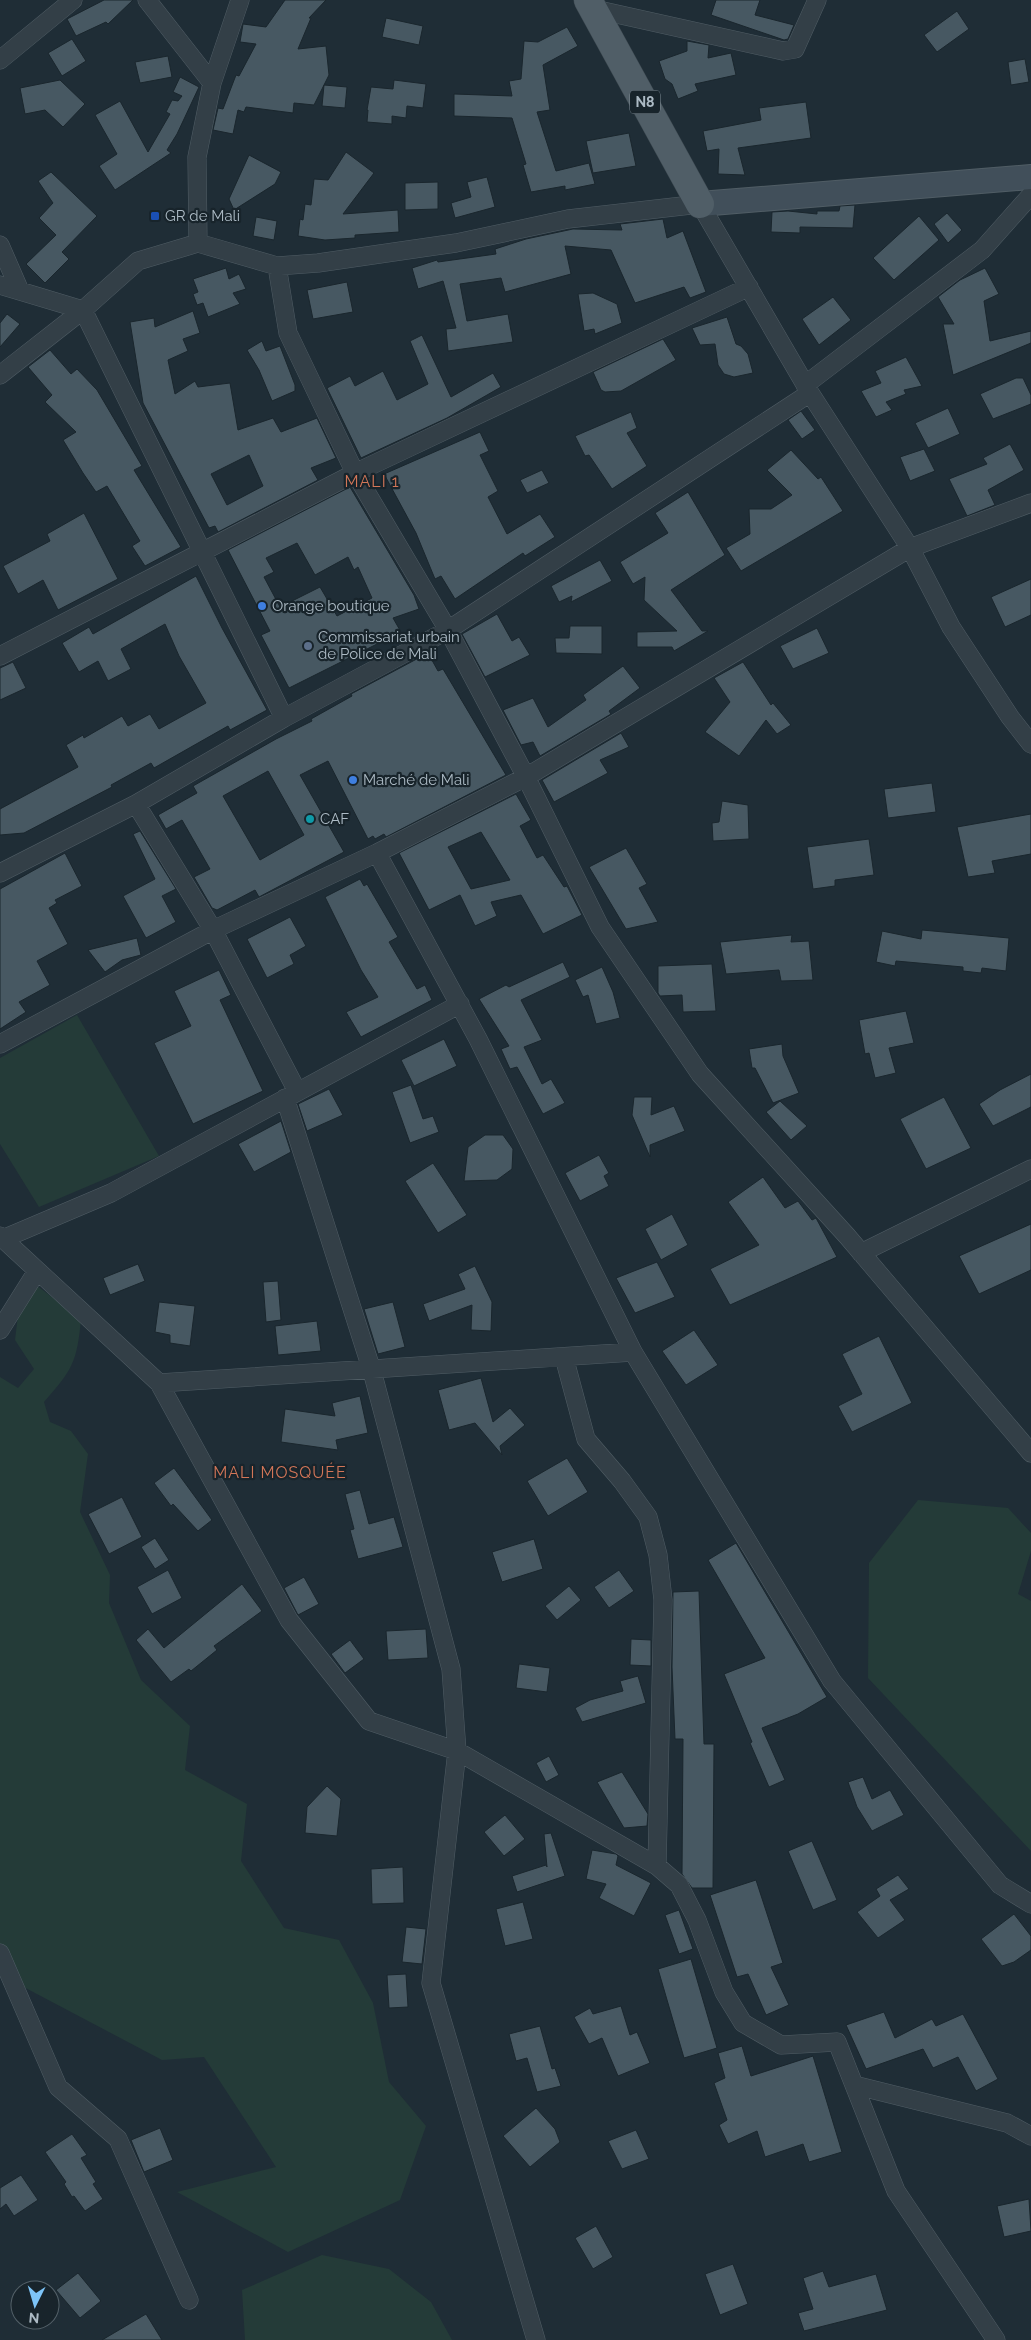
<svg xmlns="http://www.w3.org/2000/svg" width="1031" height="2340" viewBox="0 0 1031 2340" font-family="Raleway,sans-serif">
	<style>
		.green { fill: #243b38 }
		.building { fill: #475862; stroke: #1a262d; fill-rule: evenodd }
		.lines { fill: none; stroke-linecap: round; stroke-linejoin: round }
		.street-casing { stroke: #505d65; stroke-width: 19 }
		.secondary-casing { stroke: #505d65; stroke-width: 26 }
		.primary-casing { stroke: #3c4850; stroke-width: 29 }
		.street { stroke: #333f47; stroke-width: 18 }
		.secondary { stroke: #414f5a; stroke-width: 24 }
		.primary { stroke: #505e67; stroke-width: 28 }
		.transit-dot { fill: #1a4fb4; stroke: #18242b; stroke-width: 2 }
		.shop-dot { fill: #3f7fe0; stroke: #18242b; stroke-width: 2 }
		.service-dot { fill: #5c6f8a; stroke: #18242b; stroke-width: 2 }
		.culture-dot { fill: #0f9aa8; stroke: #18242b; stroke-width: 2 }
		.labels { text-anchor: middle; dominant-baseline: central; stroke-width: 4.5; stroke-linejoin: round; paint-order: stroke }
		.shield { fill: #18242b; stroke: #808d96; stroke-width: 1 }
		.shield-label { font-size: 14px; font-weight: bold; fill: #acbac4 }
		.poi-label { font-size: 15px; fill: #acbac4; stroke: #18242b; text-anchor: start }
		.neighbourhood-label { font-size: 16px; letter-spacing: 1px; fill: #d37658; stroke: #18242b }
	</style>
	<rect width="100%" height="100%" fill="#1f2d36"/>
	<path class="green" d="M77 1015 159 1156 39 1207 0 1144V1058Z
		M36 1285 81 1319C77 1363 72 1370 44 1402L50 1422 71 1431 88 1454 80 1512 110 1575 109 1603 141 1680 190 1726 185 1770 247 1804 241 1861 284 1928 339 1940 373 2003 389 2082 426 2126 400 2200 288 2252 177 2192 276 2167 204 2057 162 2060 18 1984 0 1946V1377L18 1388 34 1369 15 1340 20 1299Z
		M918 1500 1008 1508 1031 1533V1551L1018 1594 1031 1601V1851L868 1678 869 1563Z
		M322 2255 389 2269 431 2302 452 2340H245L242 2290Z"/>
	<path class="building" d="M104 0H133L108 24 106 22 76 36 67 19Z
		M285 0H326L309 18H311L298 49 326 46 329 75 314 105 294 103 293 113 246 107 244 112 238 110 233 134 213 130 218 108 223 109 236 75 239 76 256 44 240 42 243 24 266 27Z
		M716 0H760L755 15 794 25 788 39 784 40 711 15Z
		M957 11 969 29 937 52 924 35Z
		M386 18 423 26 419 45 382 37Z
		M567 27 578 46 543 65 550 110 537 112 556 171 589 163 595 184 565 190V186L531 192 523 165 526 164 512 118 454 116V94L512 96 509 81 521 79 524 41 538 42Z
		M72 39 86 61 62 76 48 53Z
		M687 41 709 45 708 58 731 53 736 75 695 84 698 91 678 99 672 84 665 79 659 61 687 51Z
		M168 56 172 77 140 83 135 62Z
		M1025 59 1029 82 1011 85 1008 62Z
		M180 77 199 87 177 134 167 150 171 153 115 190 99 166 117 154 95 115 120 101 148 152 170 114 166 112 172 100 178 101 182 96 173 92Z
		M60 80 85 104 63 127 45 110 25 114 20 88Z
		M394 80 426 84 423 108 407 106 406 118 392 116V124L367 122 368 110H367L371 87 393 89Z
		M324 85 347 87 345 108 322 106Z
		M806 102 811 138 738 148 745 175 718 174 719 149 707 151 703 131 761 120 759 108Z
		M629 133 636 166 593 173 586 141Z
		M346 152 374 173 343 214 398 210 399 232 355 235V238L325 240 298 236 300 219 303 220 305 204 311 205 314 179 328 180Z
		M249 155 281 172 275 184 234 210 229 199Z
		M51 172 97 216 62 252 69 259 45 283 26 264 56 235 39 218 53 203 38 181Z
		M487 177 495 207 455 218 451 203 471 197 467 182Z
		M438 182V209L405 210V183Z
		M855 205 853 228 800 227V233L771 232 772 212 788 211 817 214V211H839L840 206Z
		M947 213 962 230 948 243 934 224Z
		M919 216 939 240 894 280 873 258Z
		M256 217 277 221 274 240 253 236Z
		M663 219 667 238 683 231 706 292 690 298 684 287 635 303 611 250 565 246 571 274 505 292 501 278 460 284 467 321 508 314 513 342 448 351 446 329 456 328 443 281 418 289 412 268 437 260 438 262 496 254 495 249 526 239 573 229 622 230 620 224Z
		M226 268 229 279 239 274 246 289 233 293 240 304 208 317 203 303 197 305 193 294 198 292 193 279Z
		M985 268 999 294 984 301 990 341 1031 331V343L953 375 943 324H954L938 297 960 280Z
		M347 282 353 312 313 319 307 290Z
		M593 293 617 304 622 323 595 334 594 329 584 331 578 294Z
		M833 297 851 320 819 345 802 319Z
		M193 311 200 333 183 339 188 351 168 360 175 394 195 381 198 387 230 383 238 430 273 418 281 432 317 418 336 458 311 468 318 480 218 532 215 526 209 528 143 403 130 322 154 318 155 327ZM249 455 263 486 227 505 211 474Z
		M7 314 20 324 0 347V323Z
		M727 317 736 344 741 346 748 354 753 373 734 377 724 374 718 365 715 344 700 345 692 328Z
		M422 335 451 397 493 373 501 387 447 418 361 458 327 388 350 376 355 386 383 371 397 400 428 384 410 341Z
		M663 339 676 360 621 391 605 392 601 390 593 372Z
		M262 341 266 351 280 346 295 385V391L272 401 259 370 247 350Z
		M50 350 71 374 77 369 97 390 142 466 134 470 181 547 145 566 132 546 140 541 107 486 96 492 83 473 63 440 76 432 45 402 52 395 28 367Z
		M906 357 922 386 904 390 906 394 886 402 892 410 876 417 861 391 881 383 875 371Z
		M1016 378H1023L1031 395V404L993 419 980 394Z
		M948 408 960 434 928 448 915 423Z
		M801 411 815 430 802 439 788 420Z
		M631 412 637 428 627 433 647 466 612 489 589 455 585 456 575 436Z
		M480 432 489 451 480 455 498 491 488 497 507 534 540 514 555 537 525 556 523 553 455 599 441 576 435 579 416 533 384 474Z
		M1010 444 1024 470 988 490 995 505 967 516 949 479 987 464 983 458Z
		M924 449 935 471 910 481 900 457Z
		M791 450 818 479 821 477 843 511 741 571 726 548 750 534 749 509H771L792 495 767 470Z
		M542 470 549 483 527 493 520 480Z
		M350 487 414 595 419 609 393 618 401 632 289 688 261 635 270 631 228 550ZM297 543 315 575 348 557 354 570 358 567 372 598 337 616 320 587 280 607 264 577 274 572 266 558Z
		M688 492 725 555 671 590 702 631H708L674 651 672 647H637V632L677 631 644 600 645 577 633 584 620 562 668 533 655 513Z
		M84 513 118 579 58 610 43 580 18 594 3 566 50 541 47 534Z
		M600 560 612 581 571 602 572 596 559 602 551 586Z
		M196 576 222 628 267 710 230 730 228 726 154 768 151 763 111 785 112 787 24 833 0 835V809L78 767 66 745 83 735 84 738 122 716 128 726 150 714 159 729 206 703 179 656 165 624 121 649 131 669 108 681 98 661 79 672 62 643 89 627 93 634Z
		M1031 579V615L1005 627 991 597Z
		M497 614 512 641 519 637 530 655 485 677 462 634Z
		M570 626H602V654L556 653 555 638H569Z
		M817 628 829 653 793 669 780 646Z
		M428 653 438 671 443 669 506 775 386 837 384 834 375 839 373 836 368 839 328 761 300 775 344 852 259 897 255 890 217 910 212 908 194 877 210 869 182 820 166 829 158 815 197 793 193 786 276 739 312 721 311 719 352 696 351 694ZM268 771 304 835 260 860 223 796Z
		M13 662 26 688 0 700V668Z
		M743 662 771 705 773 703 791 725 777 734 766 720 739 756 705 732 730 702 714 678Z
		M623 666 640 688 609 711 611 714 540 756 533 742 521 745 503 710 533 698 548 727 586 700 583 695Z
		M621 733 629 747 600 760 608 773 554 802 542 780Z
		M932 783 936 812 888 818 884 789Z
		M516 794 531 820 520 826 537 858 543 855 564 887 567 886 582 915 543 934 521 895 491 902 497 916 475 926 460 895 429 910 399 853ZM481 832 510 880 471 889 448 847Z
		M722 801 748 805 749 839 713 841 712 823 719 822Z
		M1031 814V854L992 861 995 873 968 877 957 827Z
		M140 831 176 889 162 896 176 922 146 938 123 896 155 879 133 834Z
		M869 839 874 875 835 880V886L813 889 807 847Z
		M626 848 647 884 639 888 658 922 626 929 589 867Z
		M65 853 82 886 55 900 57 903 49 908 68 944 37 961 50 985 19 1002 26 1012 0 1029V889Z
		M360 879 364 886 367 884 398 937 389 942 417 989 425 985 432 1000 361 1037 346 1012 378 997 361 970 325 897Z
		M290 917 306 946 290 955 294 964 267 978 247 939Z
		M922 930 1009 938 1006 971 982 968 981 973 963 971V967L896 961 895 966 876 962 882 931 921 939Z
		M792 935 791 942 809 941 813 980 781 981 779 970 726 974 720 942Z
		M137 938 141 955 122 960 105 972 88 950Z
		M563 962 570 977 521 1000 542 1040 524 1047 542 1084 551 1079 565 1103 543 1114 517 1067 510 1069 501 1049 509 1046 479 999 506 985 509 987Z
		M712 964 716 1011 683 1012 682 995 660 996 658 993V966Z
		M602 967 613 992 620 1018 596 1024 588 995 583 997 575 980Z
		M219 970 231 995 220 1000 263 1091 193 1124 154 1043 191 1026 174 991Z
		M906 1011 914 1043 889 1048 896 1073 875 1078 869 1053 865 1054 859 1020Z
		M444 1039 457 1066 414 1086 401 1060Z
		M782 1044 783 1056 799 1093 773 1103 755 1068H752L749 1049Z
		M1031 1074V1107L993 1126 979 1104 1000 1090Z
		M411 1085 423 1119 433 1116 439 1132 410 1143 392 1092Z
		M329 1089 343 1115 307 1131 298 1104Z
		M634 1097H652L651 1115 674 1106 685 1131 650 1145V1157L632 1115Z
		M944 1097 971 1148 926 1169 900 1119Z
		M780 1101 807 1126 791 1140 766 1112Z
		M281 1121 291 1152 254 1172 238 1144Z
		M485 1135H503L513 1149 512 1169 497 1180 464 1181 468 1147Z
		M599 1155 609 1173 604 1176 609 1186 580 1201 565 1173Z
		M433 1163 467 1215 438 1233 405 1181Z
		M763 1177 785 1208 798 1201 812 1220 816 1218 837 1257 730 1305 710 1269 759 1245 728 1202Z
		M672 1214 688 1245 661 1260 645 1229Z
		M1031 1224V1270L979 1294 959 1256Z
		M657 1262 675 1297 635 1313 616 1278Z
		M138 1264 145 1281 110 1295 103 1278Z
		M475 1266 492 1302 491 1331 471 1330 472 1305 429 1321 423 1304 465 1289 458 1274Z
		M278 1281 281 1320 266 1322 263 1282Z
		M159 1302 195 1306 190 1346 170 1343V1335L155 1332Z
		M393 1302 405 1347 378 1354 364 1309Z
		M317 1321 321 1351 278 1355 275 1326Z
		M694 1330 718 1365 686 1385 662 1351Z
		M879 1336 912 1403 852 1432 838 1406 862 1394 842 1354Z
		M481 1378 493 1422 510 1408 525 1425 500 1446 502 1455 475 1423 449 1430 438 1390Z
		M360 1396 368 1433 336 1440 338 1450 281 1442 285 1409 335 1416 332 1403Z
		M567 1458 588 1492 548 1516 527 1481Z
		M174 1468 212 1520 198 1531 173 1504 171 1506 154 1483Z
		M360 1490 369 1524 394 1517 403 1547 358 1559 350 1530 354 1529 345 1494Z
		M122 1497 142 1537 109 1554 88 1514Z
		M155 1538 169 1560 155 1569 141 1547Z
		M534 1539 543 1569 502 1582 492 1552Z
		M736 1543 827 1697 798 1714 762 1728 785 1780 769 1787 750 1743 752 1742 724 1674 765 1658 708 1560Z
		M168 1570 182 1598 152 1614 137 1587Z
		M619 1570 634 1591 609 1608 594 1587Z
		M304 1577 319 1604 298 1615 284 1588Z
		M242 1584 262 1611 214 1646 217 1650 191 1671 189 1669 171 1682 136 1640 148 1629 164 1648Z
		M569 1586 581 1600 557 1620 545 1606Z
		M699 1591 704 1744H714L713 1888H692L682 1874 683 1739H675L672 1667 673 1592Z
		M426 1629 428 1658 388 1660 386 1631Z
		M631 1639 651 1640V1666L630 1665Z
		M350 1640 364 1659 345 1673 331 1654Z
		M519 1664 550 1668 547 1692 516 1688Z
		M638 1676 646 1703 582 1722 575 1708 590 1700 623 1691 620 1681Z
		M549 1756 559 1775 546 1782 536 1763Z
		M622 1772 648 1814 647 1826 624 1828 597 1782Z
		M863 1777 872 1799 890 1790 904 1815 872 1831 857 1807 848 1782Z
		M327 1786 341 1799 337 1836 305 1833 307 1807Z
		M505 1815 525 1839 504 1856 484 1832Z
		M551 1833 565 1876 517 1892 512 1876 546 1865 547 1867 544 1834Z
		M812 1841 837 1900 813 1910 788 1851Z
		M592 1850 616 1854 618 1856 616 1865 651 1883 634 1916 599 1898 606 1884 586 1879Z
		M403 1867 404 1903 372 1904 371 1869Z
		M898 1875 909 1889 890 1900 905 1920 878 1938 857 1912 880 1896 876 1889Z
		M756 1880 783 1963 771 1967 789 2005 766 2015 748 1974 737 1977 710 1895Z
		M523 1902 533 1939 505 1946 496 1909Z
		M679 1910 693 1949 679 1954 665 1915Z
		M1014 1914 1031 1936V1950L1014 1962 1002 1966 981 1939Z
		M406 1927 426 1929 422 1964 402 1962Z
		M691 1959 717 2048 684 2058 658 1969Z
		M406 1974 408 2007 389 2008 387 1975Z
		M621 2006 630 2035 637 2032 650 2063 618 2076 602 2038 589 2044 574 2017 590 2008 593 2014Z
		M884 2012 895 2038 932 2019 936 2026 963 2014 998 2079 976 2091 958 2057 933 2068 923 2049 866 2069 846 2025Z
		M540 2026 552 2069 555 2068 561 2086 537 2092 527 2058 516 2061 509 2034Z
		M742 2046 751 2076 813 2056 842 2152 809 2162 803 2144 765 2157 757 2131 728 2144 719 2125 727 2120 714 2083 725 2078 718 2053Z
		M536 2108 555 2129 560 2142 530 2167 503 2136Z
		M160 2128 173 2160 144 2172 131 2140Z
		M636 2130 649 2159 622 2169 608 2141Z
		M72 2134 87 2155 81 2158 96 2182 93 2184 103 2199 85 2211 74 2196 72 2197 64 2184 66 2182 45 2152Z
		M21 2175 38 2200 14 2216 6 2204 0 2209V2188Z
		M1029 2199 1031 2231 1004 2237 997 2206Z
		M596 2226 613 2257 593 2269 575 2238Z
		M733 2264 748 2304 720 2315 705 2274Z
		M823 2271 829 2287 876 2274 887 2310 804 2331 798 2313 813 2309 803 2278Z
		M78 2273 101 2301 80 2318 56 2290Z
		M146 2314 162 2340H102Z"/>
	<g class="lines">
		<defs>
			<path id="street" d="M147 0 212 83
				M594 9 783 51 795 49 817 0
				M0 60 73 0
				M198 243 277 266 318 263 456 243 568 219 700 204 810 393 910 548 951 627 1010 717 1031 744
				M0 245 20 291
				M277 266 288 333 355 473 448 630 526 777 600 927 700 1074 847 1236 1031 1453
				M0 285 83 310 284 718
				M0 375 83 310 138 261 198 243 197 157 212 83 240 0
				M805 385 982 250 1031 195
				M0 656 355 473 749 287
				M136 804 213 930 297 1091
				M377 853 478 1039 633 1352 832 1681 1000 1885 1031 1904
				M0 873 136 804 284 718 448 630 810 393
				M0 1044 213 930 377 853 526 777 910 548 1031 503
				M285 1098 372 1371 451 1669 457 1751 431 1983 536 2340
				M0 1236 159 1383 289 1620 369 1721 457 1751 657 1866 679 1885 697 1920 724 1992 743 2023 781 2045 837 2042 896 2191 996 2340
				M5 1238 111 1193 460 1004
				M861 1253 1031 1169
				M0 1330 37 1271
				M564 1357 586 1439 622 1481 648 1517 658 1555 663 1600 657 1866
				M159 1383 633 1352
				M0 1953 58 2087 118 2139 189 2300
				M854 2085 1007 2123 1031 2136"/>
			<path id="secondary" d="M700 204 1031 177"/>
			<path id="primary" d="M588 0 700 204"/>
		</defs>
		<use href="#street" class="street-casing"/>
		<use href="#secondary" class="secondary-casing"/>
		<use href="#primary" class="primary-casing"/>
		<use href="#street" class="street"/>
		<use href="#secondary" class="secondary"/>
		<use href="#primary" class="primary"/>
	</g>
	<rect class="transit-dot" x="150" y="211" width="10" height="10" rx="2.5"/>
	<g class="shop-dot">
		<circle cx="262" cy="606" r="5"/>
		<circle cx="353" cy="780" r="5"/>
	</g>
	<circle class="service-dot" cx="308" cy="646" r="5"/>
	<circle class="culture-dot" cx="310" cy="819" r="5"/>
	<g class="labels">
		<rect class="shield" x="630" y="90.5" width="30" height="23" rx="4"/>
		<g class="shield-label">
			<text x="645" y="102">N8</text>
		</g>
		<g class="poi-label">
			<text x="165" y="216">GR de Mali</text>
			<text x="272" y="606">Orange boutique</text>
			<text x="318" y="637">Commissariat urbain<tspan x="318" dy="17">de Police de Mali</tspan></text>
			<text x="363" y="780">Marché de Mali</text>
			<text x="320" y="819">CAF</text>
		</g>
		<g class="neighbourhood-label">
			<text x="372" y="481">MALI 1</text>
			<text x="280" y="1472">MALI MOSQUÉE</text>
		</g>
	</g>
	<g transform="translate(35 2305) rotate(185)"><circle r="24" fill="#18242b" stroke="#536068"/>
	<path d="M0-4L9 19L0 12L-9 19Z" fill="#7dc4f8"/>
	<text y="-8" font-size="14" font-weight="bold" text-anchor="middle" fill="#acbac4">N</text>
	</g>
</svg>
